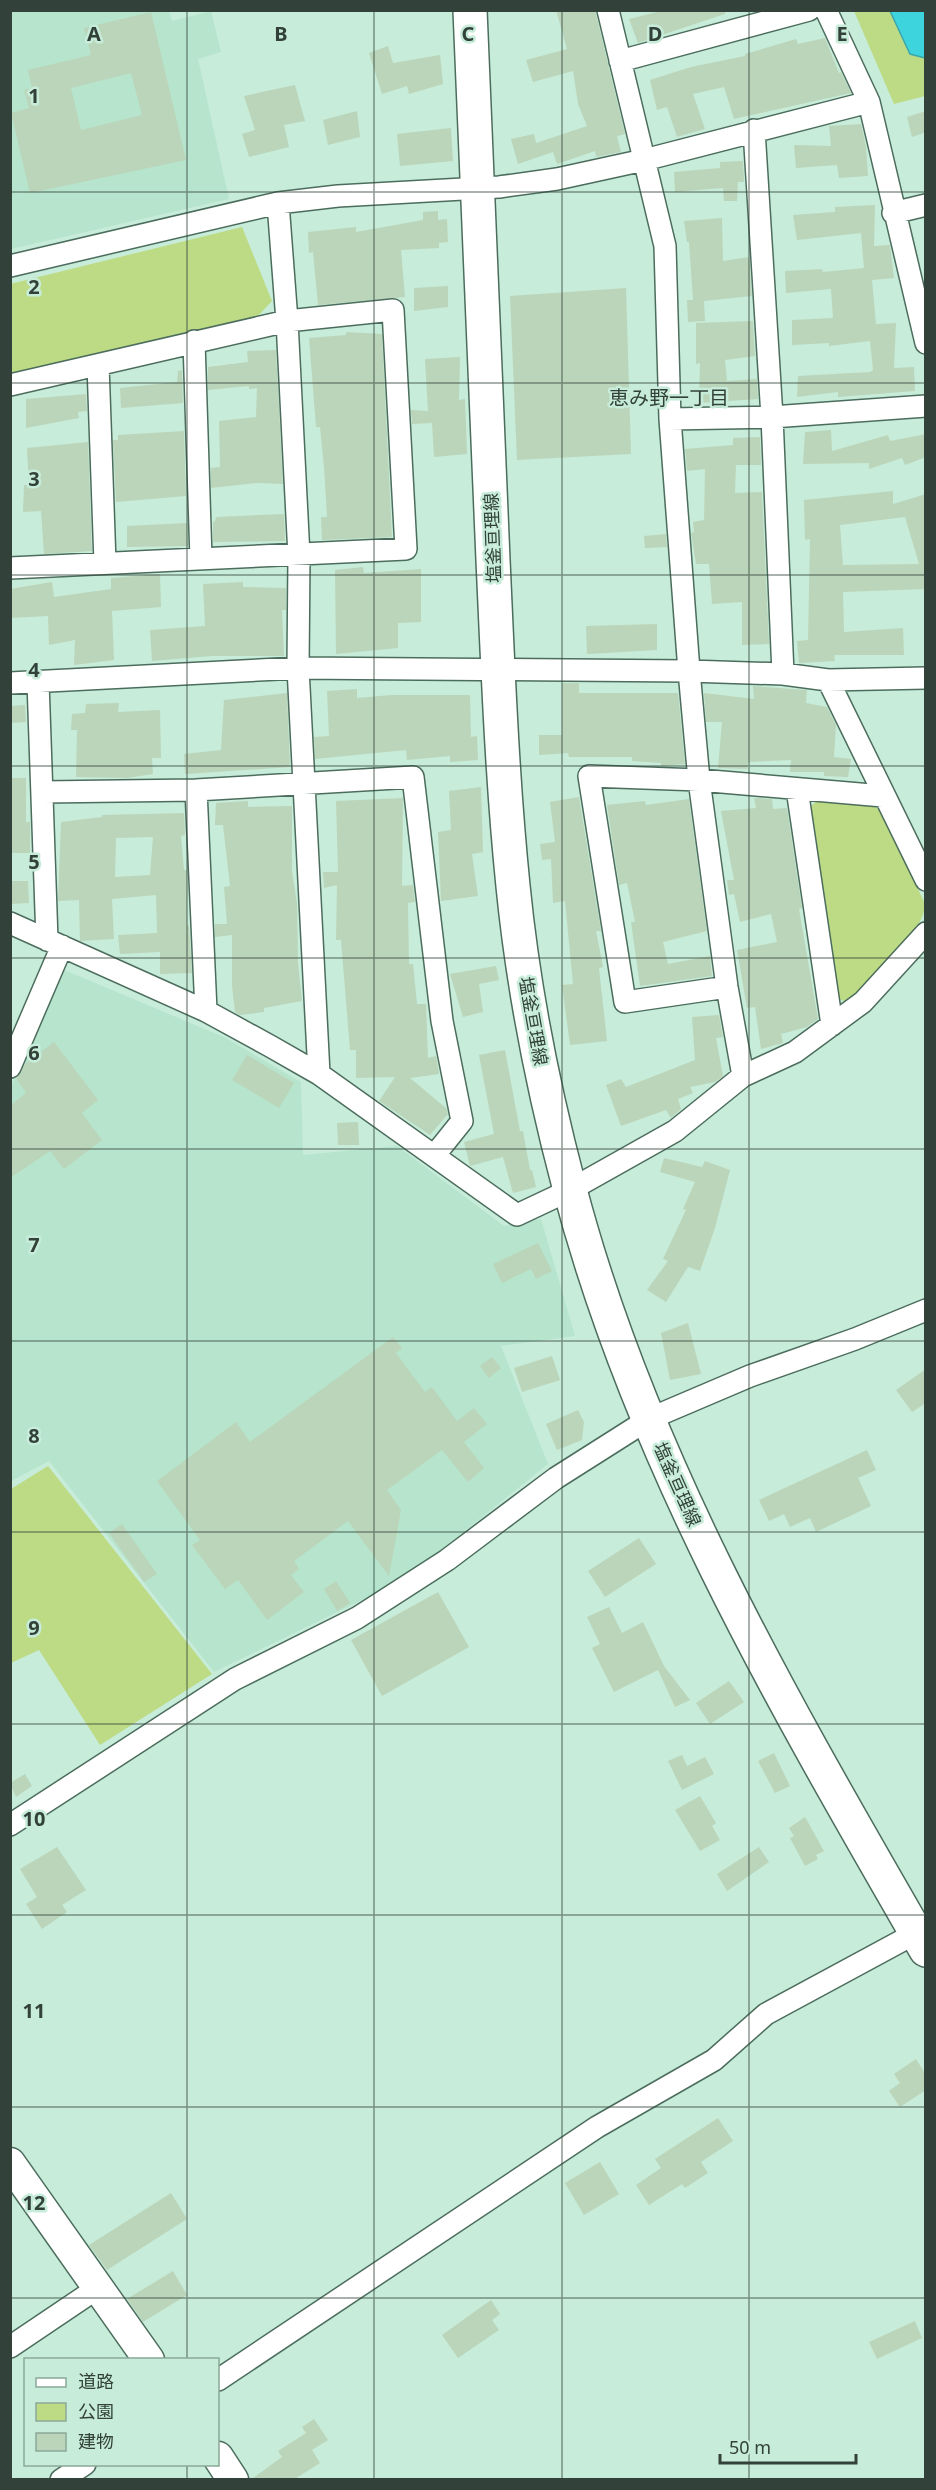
<svg xmlns="http://www.w3.org/2000/svg" width="936" height="2490" viewBox="0 0 936 2490" font-family="'Noto Sans','Noto Sans JP',sans-serif">
	<style>
		.built { fill: #b6e4cc }
		.green { fill: #bddb84 }
		.water { fill: #3ed4dd; stroke: #3aa8ac; stroke-width: 1.5 }
		.building { fill: #bbd5ba; fill-rule: evenodd }
		.lines { fill: none; stroke-linecap: round; stroke-linejoin: round }
		.street-casing { stroke: #4c6d5d; stroke-width: 24 }
		.secondary-casing { stroke: #4c6d5d; stroke-width: 33 }
		.primary-casing { stroke: #4c6d5d; stroke-width: 36 }
		.street { stroke: #fff; stroke-width: 21 }
		.secondary { stroke: #fff; stroke-width: 30 }
		.primary { stroke: #fff; stroke-width: 33 }
		.grid { fill: none; stroke: #324139; stroke-width: 1.5; stroke-opacity: 0.55 }
		.labels { text-anchor: middle; dominant-baseline: central; stroke-width: 5; stroke-linejoin: round; paint-order: stroke }
		.street-label { font-size: 18px; fill: #324139; stroke: #c7ecd9 }
		.neighbourhood-label { font-size: 20px; fill: #324139; stroke: #c7ecd9 }
		.grid-label { font-size: 20px; text-anchor: middle; font-weight: bold; fill: #324139; stroke: #c7ecd9; stroke-width: 5; stroke-linejoin: round; paint-order: stroke }
	</style>
	<rect width="100%" height="100%" fill="#c7ecd9"/>
	<path class="built" d="M10 11H169L172 21 211 11 221 52 198 59 229 199 11 249Z
		M62 969 226 1038 301 1082 303 1155 397 1146 504 1226 541 1219 575 1336 501 1346 548 1464 426 1562 370 1596 214 1672 49 1461 11 1481V1087Z"/>
	<path class="green" d="M854 11H925V96L894 104Z
		M242 227 272 301 258 316 11 376 10 284Z
		M820 798 869 804 882 811 925 904C925 933 869 981 848 1002L838 999 807 810Z
		M48 1466 212 1674 100 1745 39 1650 11 1663V1489Z"/>
	<path class="water" d="M890 11H925V58L910 54Z"/>
	<path class="building" d="M556 10H595L625 134 617 136 621 152 596 157 595 151 557 164 553 152 518 164 511 139 534 134 536 143 587 126 578 104 573 71 533 82 526 60 567 49Z
		M665 10H725V14L638 43 629 19Z
		M151 12 186 160 30 193 11 113 29 108 24 90 32 88 28 70 91 55 84 28ZM131 73 142 115 81 130 71 88Z
		M825 38 839 73 841 72 851 93 734 119 724 87 693 94 705 129 677 137 667 107 657 110 650 80 691 67 745 56V54L796 39 798 44Z
		M388 46 393 63 440 55 443 84 409 94 407 86 382 94 369 53Z
		M295 85 305 121 284 125 289 147 249 157 242 134 255 130 244 96Z
		M357 111 360 137 328 145 323 120Z
		M926 111V132L912 137 907 117Z
		M861 124 866 146 868 176 839 178 837 165 796 168 794 145 831 146 829 126Z
		M451 128 453 161 400 166 397 134Z
		M743 161 744 182H738L737 201H724L723 188 675 192 674 172 720 168V162Z
		M875 205 874 246 890 245 894 278 872 280 876 324 896 323 894 368 914 367 915 391 838 397V392L797 397 798 376 870 372 873 370 870 341 829 346V343L792 345V320L833 318 831 289 786 293 785 271 822 269 823 272 864 268 861 233 797 240 793 215 835 212V207Z
		M438 211V220L447 219 448 242 439 243V248L401 250 405 297 318 305 313 252 309 253 308 232 356 227V232L423 220V212Z
		M722 218 723 261 749 257 752 296 704 301 705 321 688 322 687 300H693L689 242H687L684 221Z
		M448 286V307L414 311V288Z
		M626 288 631 454 517 460 510 296Z
		M753 321 755 356 725 360 727 381 757 379 758 399 699 403 700 363 696 364V323Z
		M346 332 382 334 392 537 322 540 321 517H327L324 467 320 427H316L309 338 346 335Z
		M276 350 283 484 257 483 211 488V468L220 467 219 421 256 417 257 388 249 389V386L208 390V367L248 362 247 351Z
		M460 357 459 400 465 399 467 454 434 457 432 423 412 424 411 410 428 411 425 359Z
		M182 370 183 403 121 408 120 388 177 382 178 371Z
		M86 394 87 411 78 412 79 418 26 428V399Z
		M831 430 832 451 888 435 890 441 926 434V457L905 465 902 458 869 469V463L803 464 805 432Z
		M184 431 186 496 116 502 113 440H118V435Z
		M760 437 761 465H736L735 493 762 492 769 644 742 645V602L712 604 709 564H696L691 533 694 532 693 522 704 520 705 469 687 471 685 449 733 445V438Z
		M88 442 92 551 44 554 41 511 23 512 24 485H29L27 448Z
		M893 491V504L926 494V589L843 592 844 632 903 628 904 655H834L835 661 799 663 797 641 808 640 810 539 805 540 804 500ZM905 517 919 564 843 565 840 525Z
		M284 514 285 541 213 542V522L215 521 216 517Z
		M187 523 188 546 127 547V526Z
		M666 534 667 547 645 548 644 536Z
		M363 567 364 573 421 569V622L398 623V648L336 654 335 570Z
		M160 574 161 607 112 611 114 660 74 665 75 640 49 645 48 616 10 618V589L52 582 54 597 111 589V578Z
		M243 582V587L286 588V610H282L284 656H212L152 661 150 630 205 626 203 584Z
		M657 624V650L587 654 586 626Z
		M562 683H579V693H678L685 764 661 766V763L632 761V757H569L568 753 539 755V735H562Z
		M753 686 807 690 806 703 827 707 836 725 834 757 851 759 848 777 824 776V772H790L791 760 748 762 747 769 718 768 722 722H706L704 693 754 699Z
		M357 689V698L391 695H470L471 737 477 736 478 760 450 762V756L407 760 406 750 315 759 314 737 329 736 327 691Z
		M287 693 290 767 185 774 184 754 221 750 224 700Z
		M119 703 118 712 160 710 161 758H152L153 774 127 778 76 777 77 730H71L72 714 85 713 86 704Z
		M25 705 26 722 10 723V706Z
		M10 778H26V822H30V853H10Z
		M481 787 483 852 472 854 478 896 441 901 438 832 451 830 449 791Z
		M579 797 601 931H596L603 967 599 968 607 1041 570 1045 562 985 573 984 565 901 553 903 551 859 542 860 540 844 555 842 550 802Z
		M403 798 402 886 413 885 415 902 408 903 409 964H413L417 1004H426L428 1058 436 1056 439 1074 410 1078 446 1108 448 1114 430 1135 379 1101 395 1077 356 1078V1050H350L341 940H336L337 885 324 888 323 872H338L336 801Z
		M754 798 772 799 773 809 787 808 802 908 799 909 818 1019 807 1027 781 1034 783 1043 761 1049 755 1007 747 1008 737 950 777 942 771 914 740 922 734 894 729 895 727 880H734L721 811 756 808Z
		M689 799 707 931 663 942 668 964 710 956 712 976 640 986 631 922H635L627 883 619 885 607 805 645 801 646 805Z
		M248 801V807L292 806V871L297 903 298 963 302 1001 264 1008V1012L240 1015 235 1012 232 986V935L215 937V924H227L224 887 230 886 223 825H215L216 803Z
		M184 813 185 835 181 836 184 870H187V926L189 925 192 973 160 974V952L120 954 118 935 157 933 156 895 112 899 114 939 80 941 79 900 58 901 61 822 102 817V815ZM153 837 150 875 115 877 116 838Z
		M10 881H28L29 903 10 904Z
		M496 966 499 980 479 984 483 1012 463 1017 450 974Z
		M719 1015 723 1037 716 1038 723 1076 715 1082 690 1087 693 1093 678 1099 681 1109 671 1118 666 1110 621 1126 606 1085 621 1079 626 1087 695 1060 692 1017Z
		M54 1042 98 1100 82 1113 102 1140 64 1169 50 1151 10 1178V1106L26 1093 16 1078 25 1064Z
		M505 1050 520 1131H523L530 1170H532L536 1187 513 1193 503 1157 470 1166 464 1142 494 1134 479 1055Z
		M247 1055 294 1083 279 1108 232 1080Z
		M358 1122 359 1145H338L337 1123Z
		M664 1158 702 1167 705 1161 730 1170 715 1228 700 1271 688 1267 666 1302 647 1290 668 1261 663 1259 686 1210 683 1209 695 1182 660 1172Z
		M538 1243 552 1271 536 1279 531 1269 502 1283 493 1264Z
		M688 1323 701 1374 670 1380 661 1333Z
		M393 1337 402 1348 396 1353 425 1392 432 1387 457 1421 474 1408 487 1424 464 1442 484 1468 468 1482 442 1450 387 1490 401 1510 389 1576 348 1521 294 1561 299 1569 291 1575 304 1592 267 1620 238 1580 225 1589 192 1545 200 1540 157 1481 236 1422 250 1442Z
		M552 1356 560 1380 522 1392 514 1368Z
		M492 1357 501 1368 489 1378 480 1366Z
		M926 1369V1403L912 1412 896 1390Z
		M578 1410 584 1422 582 1440 557 1450 546 1424Z
		M867 1450 876 1470 858 1478 871 1506 816 1532 810 1518 790 1527 784 1514 769 1521 759 1500Z
		M122 1524 157 1574 144 1582 109 1533Z
		M639 1538 656 1564 605 1597 588 1571Z
		M336 1581 350 1603 337 1611 324 1589Z
		M438 1592 469 1647 382 1696 351 1640Z
		M609 1607 622 1633 643 1622 664 1666 690 1700 675 1707 658 1670 614 1692 592 1648 600 1644 587 1617Z
		M729 1681 744 1702 710 1724 696 1703Z
		M774 1753 790 1786 775 1793 758 1761Z
		M682 1755 687 1766 705 1757 714 1774 682 1790 668 1761Z
		M25 1774 32 1786 16 1797 10 1783Z
		M700 1796 716 1823 712 1826 720 1840 700 1851 675 1810Z
		M805 1817 824 1851 816 1855 818 1859 805 1866 790 1838 794 1836 789 1828Z
		M57 1847 86 1890 62 1905 67 1912 42 1929 26 1904 37 1897 20 1869Z
		M759 1847 769 1862 727 1891 717 1874Z
		M916 2059 926 2075V2090L900 2107 889 2091 900 2083 894 2074Z
		M718 2118 733 2141 701 2162 708 2173 685 2188 682 2184 649 2205 636 2185 661 2168 655 2159Z
		M600 2162 619 2194 584 2215 565 2183Z
		M171 2193 187 2219 107 2270 89 2245Z
		M173 2271 187 2295 143 2322 127 2299Z
		M491 2300 500 2314 492 2320 499 2330 458 2358 442 2335Z
		M915 2321 922 2338 877 2359 869 2342Z
		M314 2419 328 2440 312 2450 320 2463 293 2480H250L282 2457 278 2451 306 2433 302 2427Z"/>
	<g class="lines">
		<defs>
			<path id="street" d="M608 10 665 246 670 419 689 671 699 780 727 987 743 1076
				M826 10 869 102 926 343
				M620 61 809 10
				M754 130 772 417 783 674
				M278 203 287 321 299 556 298 668 319 1074
				M893 213 926 205
				M10 266 278 203 338 196 499 187 557 179 644 160 869 102
				M194 341 201 559
				M98 365 105 563
				M10 385 287 321 393 310 406 549 10 568
				M670 419 772 417 926 406
				M828 680 926 880
				M38 682 47 940
				M10 683 298 668 689 671 783 674 828 680 926 678
				M797 789 832 1025
				M196 790 206 1011
				M43 792 196 790 413 777 442 1021 462 1121 434 1156
				M10 923 206 1011 270 1046 319 1074 517 1215 570 1190 675 1131 743 1076 795 1052 863 1002 926 933
				M727 987 625 1002 589 776 699 780 883 796
				M10 1067 62 946
				M10 1825 235 1679 357 1618 447 1560 556 1478 649 1419 750 1376 855 1339 926 1310
				M10 2347 99 2287
				M218 2380 597 2127 714 2060 766 2014 916 1933
				M61 2480 85 2464"/>
			<path id="secondary" d="M10 2163 149 2360
				M218 2457 233 2480"/>
			<path id="primary" d="M470 10C477 194 485 377 493 560 498 669 502 778 513 886 523 987 543 1088 569 1186 640 1459 786 1707 926 1950"/>
		</defs>
		<use href="#street" class="street-casing"/>
		<use href="#secondary" class="secondary-casing"/>
		<use href="#primary" class="primary-casing"/>
		<use href="#street" class="street"/>
		<use href="#secondary" class="secondary"/>
		<use href="#primary" class="primary"/>
	</g>
	<path class="grid" d="M187 10V2360M374 10V2480M562 10V2480M749 10V2480M10 192H926M10 383H926M10 575H926M10 766H926M10 958H926M10 1149H926M10 1341H926M10 1532H926M10 1724H926M10 1915H926M10 2107H926M10 2298H926M187 2464V2480"/>
	<g class="labels">
		<g class="street-label">
			<text transform="translate(492 538) rotate(-92)">塩釜亘理線</text>
			<text transform="translate(534 1021) rotate(80)">塩釜亘理線</text>
			<text transform="translate(678 1484) rotate(66)">塩釜亘理線</text>
		</g>
		<g class="neighbourhood-label">
			<text x="669" y="397">恵み野一丁目</text>
		</g>
	</g>
	<g class="grid-label">
		<text x="94" y="41">A</text>
		<text x="281" y="41">B</text>
		<text x="468" y="41">C</text>
		<text x="655" y="41">D</text>
		<text x="842" y="41">E</text>
		<text x="34" y="103">1</text>
		<text x="34" y="294">2</text>
		<text x="34" y="486">3</text>
		<text x="34" y="677">4</text>
		<text x="34" y="869">5</text>
		<text x="34" y="1060">6</text>
		<text x="34" y="1252">7</text>
		<text x="34" y="1443">8</text>
		<text x="34" y="1635">9</text>
		<text x="34" y="1826">10</text>
		<text x="34" y="2018">11</text>
		<text x="34" y="2210">12</text>
	</g>
	<rect width="936" height="2490" fill="none" stroke="#324139" stroke-width="24"/>
	<rect x="24" y="2358" width="195" height="108" fill="#c7ecd9" stroke="#8ba899" stroke-width="1.5"/>
	<rect x="36" y="2378" width="30" height="9" fill="#ffffff" stroke="#8ba899" stroke-width="1.5"/>
	<text x="78" y="2388" font-size="18" fill="#324139">道路</text>
	<rect x="36" y="2403" width="30" height="18" fill="#bddb84" stroke="#8ba899" stroke-width="1.5"/>
	<text x="78" y="2418" font-size="18" fill="#324139">公園</text>
	<rect x="36" y="2433" width="30" height="18" fill="#bbd5ba" stroke="#8ba899" stroke-width="1.5"/>
	<text x="78" y="2448" font-size="18" fill="#324139">建物</text>
	<path d="M720 2454v9h136v-9" fill="none" stroke="#324139" stroke-width="3"/>
	<text x="729" y="2454" font-size="18" fill="#324139" stroke="#c7ecd9" stroke-width="4.5" paint-order="stroke">50 m</text>
</svg>
